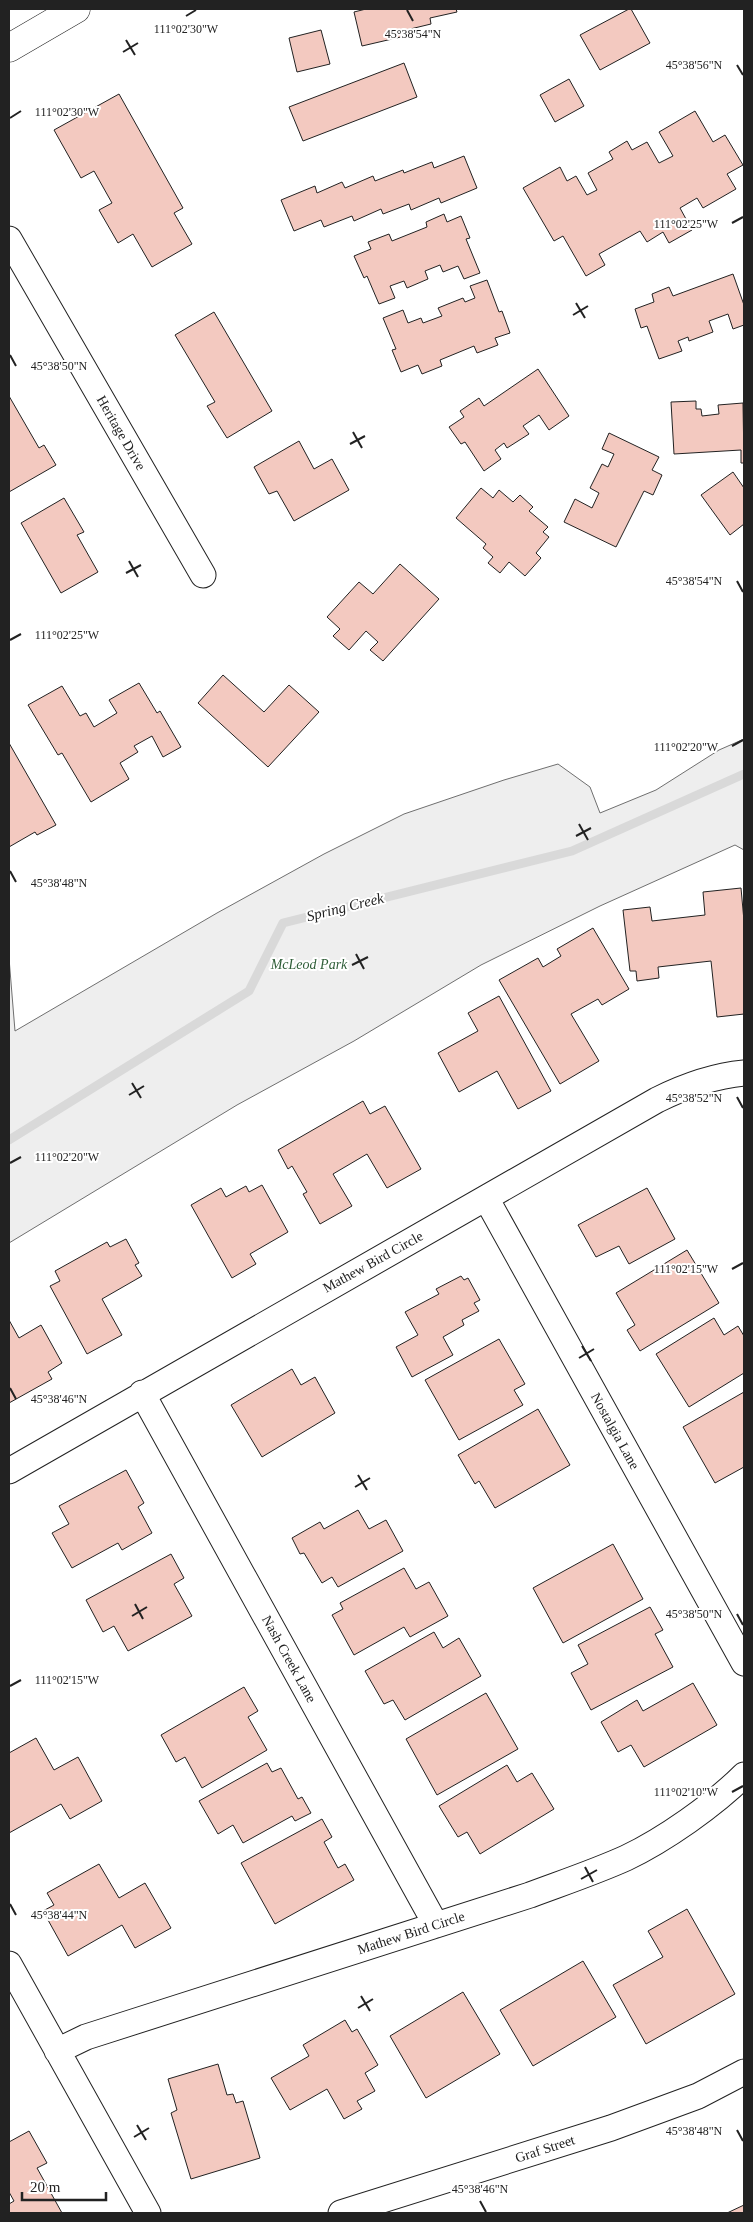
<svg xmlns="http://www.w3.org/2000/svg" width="753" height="2222" viewBox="0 0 753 2222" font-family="'Times New Roman',serif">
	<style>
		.park { fill: #eee; stroke: #6f6f6f }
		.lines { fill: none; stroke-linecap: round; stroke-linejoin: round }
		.stream { stroke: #d9d9d9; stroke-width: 9 }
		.building { fill: #f3c9c0; stroke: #222 }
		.minor-casing { stroke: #222; stroke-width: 27 }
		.tertiary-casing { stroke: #222; stroke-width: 29 }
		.minor { stroke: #fff; stroke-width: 25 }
		.tertiary { stroke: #fff; stroke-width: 28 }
		.ticks { fill: none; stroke: #222; stroke-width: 2 }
		.labels { text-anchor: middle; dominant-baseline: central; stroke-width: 4; stroke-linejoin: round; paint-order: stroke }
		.street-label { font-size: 14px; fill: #222; stroke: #fff }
		.park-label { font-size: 14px; font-style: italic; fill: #2f5e38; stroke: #fff }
		.water-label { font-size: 15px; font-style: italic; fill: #222; stroke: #fff }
		.ticks-label { font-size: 12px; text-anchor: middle; fill: #222; stroke: #fff; stroke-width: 4; stroke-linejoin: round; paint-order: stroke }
	</style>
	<rect width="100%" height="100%" fill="#fff"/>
	<path class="park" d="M744 739V850L735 845 600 906 481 965 354 1041 237 1105 9 1243V958L15 1031 217 913 324 854 404 814 504 780 558 764 590 787 600 813 656 790 719 750Z"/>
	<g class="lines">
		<path class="stream" d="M9 1140 249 991 283 923 572 851 744 774"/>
	</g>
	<path class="building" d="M366 9H456L457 12 430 18 431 24 402 31 405 36 362 46 354 12Z
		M629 9H631L650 43 600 70 580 35Z
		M321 30 330 64 297 72 289 38Z
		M404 63 417 97 303 141 289 107Z
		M569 79 584 106 555 122 540 95Z
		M119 94 183 208 174 213 192 244 152 267 133 234 118 243 99 210 112 203 94 171 81 178 54 130Z
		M695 111 713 142 725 135 743 165 727 174 736 189 703 208 697 198 680 208 692 230 669 243 663 232 647 242 640 231 599 254 605 265 586 276 563 236 554 241 523 188 560 167 567 181 576 176 587 195 597 190 588 173 613 159 609 152 627 141 632 150 647 142 659 163 673 156 659 132Z
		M464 156 477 188 441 203 439 198 411 210 409 204 383 214 381 209 354 221 352 216 324 227 321 220 294 231 281 200 315 186 317 193 342 182 345 188 373 176 375 181 403 170 404 173 432 162 434 168Z
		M444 214 447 222 461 216 470 238 466 239 480 273 464 279 458 266 443 272 440 265 425 271 428 279 407 288 404 281 390 286 395 298 379 304 367 276 364 278 354 256 371 249 368 242 389 234 392 241 427 227 426 222Z
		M733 274 744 305V325L733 329 728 314 709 321 713 332 689 341 688 337 678 341 682 351 659 359 647 326 641 328 635 309 654 302 652 294 669 287 673 296Z
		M487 280 499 312 502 311 510 333 495 338 498 345 477 353 474 346 440 360 442 366 422 374 418 365 401 372 392 350 396 349 383 318 403 310 408 323 421 318 423 323 442 316 438 308 463 298 465 302 475 298 470 286Z
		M214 312 272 411 227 438 207 406 215 402 175 335Z
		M538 369 569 416 549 430 539 415 523 426 529 434 507 448 504 443 495 450 501 459 484 471 465 442 461 444 449 427 464 417 460 411 479 398 484 406Z
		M9 396 39 448 44 445 56 465 9 492Z
		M696 401V409H701L702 416 719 414 718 405 743 403 744 463H741V450L674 454 671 402Z
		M609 433 659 457 652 470 662 475 653 495 644 491 616 547 564 522 575 499 592 508 599 493 590 488 602 464 608 467 614 454 602 449Z
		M299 441 314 469 332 459 349 490 294 521 277 491 269 494 254 467Z
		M733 472 744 488V524L730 535 701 495Z
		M481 488 493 498 499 490 513 502 520 495 533 507 529 511 548 527 543 532 549 537 536 553 541 558 525 576 509 562 500 573 488 563 493 557 483 548 486 544 456 518Z
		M64 498 84 532 77 535 98 572 61 593 21 523Z
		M400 564 439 599 383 661 370 650 378 642 366 631 349 650 333 636 340 629 327 617 359 582 373 594Z
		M223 675 264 712 289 685 319 712 268 767 198 703Z
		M139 683 157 713 160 711 181 747 163 757 152 736 134 746 138 752 120 763 129 779 91 802 62 753 58 755 28 705 62 686 80 716 86 713 94 727 117 713 109 700Z
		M9 743 56 825 37 835 35 832 9 847Z
		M741 888 744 921V1014L717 1017 711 961 658 967 659 978 637 981 636 971H630L623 910 650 907 652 921 705 915 703 892Z
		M593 928 629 989 602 1005 598 999 571 1014 599 1061 560 1084 499 980 538 958 543 967 561 956 557 949Z
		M499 996 551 1091 518 1109 497 1071 459 1092 438 1053 478 1031 468 1013Z
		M363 1101 370 1114 385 1106 421 1169 387 1188 367 1154 333 1174 352 1206 320 1224 303 1194 307 1192 292 1166 288 1169 278 1150Z
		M262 1185 288 1232 250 1254 256 1264 232 1278 191 1205 221 1188 226 1197 246 1186 249 1192Z
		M647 1188 675 1239 629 1264 619 1246 596 1257 578 1225Z
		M126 1239 139 1263 135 1265 142 1276 102 1299 122 1335 87 1354 50 1286 60 1281 55 1271 107 1242 110 1247Z
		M687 1250 719 1303 640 1351 627 1330 635 1325 616 1293Z
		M461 1276 464 1280 468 1278 480 1300 474 1303 479 1311 462 1320 464 1325 443 1337 453 1355 412 1377 396 1347 418 1335 405 1312 439 1294 436 1289Z
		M714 1318 724 1335 738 1326 744 1336V1373L689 1407 656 1354Z
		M9 1320 19 1338 41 1325 62 1363 48 1372 52 1379 9 1403Z
		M499 1339 525 1384 514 1390 523 1405 459 1440 425 1380Z
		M292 1369 301 1385 315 1377 335 1413 262 1457 231 1405Z
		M744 1392V1467L715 1483 683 1427Z
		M538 1409 570 1465 495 1508 479 1481 475 1484 458 1455Z
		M126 1470 144 1503 138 1507 152 1533 122 1550 118 1543 72 1568 52 1533 69 1524 59 1506Z
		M358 1510 369 1529 386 1520 403 1551 338 1587 332 1577 322 1583 304 1553 300 1554 292 1538 320 1522 324 1529Z
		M613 1544 643 1599 563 1643 533 1588Z
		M171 1554 184 1578 174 1584 192 1616 128 1651 114 1626 103 1632 86 1600Z
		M404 1568 416 1589 429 1582 448 1616 410 1637 404 1627 354 1655 332 1615 343 1609 340 1603Z
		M650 1607 663 1630 655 1634 673 1667 591 1710 571 1673 588 1664 578 1645Z
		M434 1632 443 1648 459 1638 481 1676 405 1720 393 1700 384 1704 365 1671Z
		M693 1683 717 1725 644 1767 631 1745 618 1752 601 1722 637 1700 643 1711Z
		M244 1687 258 1711 248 1717 267 1750 202 1788 185 1757 176 1762 161 1735Z
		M486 1693 518 1749 437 1795 406 1739Z
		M36 1738 54 1770 78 1757 102 1801 70 1819 61 1804 9 1833V1753Z
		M267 1763 272 1772 281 1768 298 1799 302 1797 311 1813 295 1821 292 1816 243 1843 233 1825 218 1834 199 1801Z
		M507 1765 517 1782 532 1773 554 1809 480 1854 467 1832 458 1837 439 1806Z
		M322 1819 332 1837 324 1842 338 1868 345 1864 354 1880 275 1924 241 1863Z
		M99 1864 119 1898 145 1883 171 1928 135 1948 122 1925 68 1956 43 1911 54 1905 47 1893Z
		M687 1909 735 1994 646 2044 613 1985 663 1957 648 1931Z
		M583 1961 616 2017 533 2066 500 2010Z
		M463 1992 500 2054 426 2098 390 2036Z
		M345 2020 352 2032 357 2029 378 2065 365 2073 375 2091 357 2101 362 2109 344 2119 327 2089 290 2110 271 2078 309 2056 303 2045Z
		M218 2064 227 2095 233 2094 236 2103 243 2101 260 2158 191 2179 171 2113 177 2110 168 2079Z
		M29 2131 47 2163 37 2168 62 2213H9V2204L14 2201 9 2192V2142Z
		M744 2205V2213H727Z"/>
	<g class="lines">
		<defs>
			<path id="minor" d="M9 239 203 575
				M486 1198 744 1663
				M142 1393 436 1925
				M9 1471 657 1100C685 1086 712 1076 744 1073
				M9 1964 148 2213
				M57 2051 86 2037 530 1895C562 1883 595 1872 626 1858 664 1840 714 1805 744 1775
				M341 2213 611 2128 698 2096 744 2072"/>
			<path id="tertiary" d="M9 48 76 9"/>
		</defs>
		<use href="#minor" class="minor-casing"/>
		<use href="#tertiary" class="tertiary-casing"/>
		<use href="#minor" class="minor"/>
		<use href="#tertiary" class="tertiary"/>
	</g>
	<path class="ticks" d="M407 10 413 21M186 16 196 10M126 40 135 55M123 52 138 43M737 65 743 75M10 118 21 111M732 223 743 217M576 303 585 318M573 315 588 306M10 355 16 366M353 432 362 448M350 444 365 436M129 561 138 577M126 573 141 565M737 581 743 592M10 640 21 634M732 746 743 740M579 824 588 840M576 836 591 828M10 871 16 882M356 954 364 969M352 965 368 957M132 1083 141 1098M129 1095 144 1086M737 1097 743 1108M10 1163 21 1157M732 1269 743 1263M582 1346 591 1361M579 1358 594 1349M10 1388 16 1399M358 1475 367 1490M355 1487 370 1478M135 1604 143 1619M737 1614 743 1625M132 1616 147 1607M10 1686 21 1680M732 1792 743 1786M585 1867 593 1882M581 1879 597 1870M10 1904 16 1915M361 1996 370 2011M358 2008 373 1999M137 2125 146 2140M737 2130 743 2141M134 2137 149 2128M480 2201 486 2212"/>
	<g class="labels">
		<g class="street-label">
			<text transform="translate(121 433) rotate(60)">Heritage Drive</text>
			<text transform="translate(373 1262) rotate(-29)">Mathew Bird Circle</text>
			<text transform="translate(615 1431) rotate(61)">Nostalgia Lane</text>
			<text transform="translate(289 1659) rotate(61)">Nash Creek Lane</text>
			<text transform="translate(411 1933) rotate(-18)">Mathew Bird Circle</text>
			<text transform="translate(545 2149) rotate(-18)">Graf Street</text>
		</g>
		<g class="park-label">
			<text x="309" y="964">McLeod Park</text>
		</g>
		<g class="water-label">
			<text transform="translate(345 907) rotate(-14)">Spring Creek</text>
		</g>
	</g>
	<g class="ticks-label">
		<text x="186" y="33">111°02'30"W</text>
		<text x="413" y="38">45°38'54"N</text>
		<text x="694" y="69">45°38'56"N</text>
		<text x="67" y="116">111°02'30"W</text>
		<text x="686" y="228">111°02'25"W</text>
		<text x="59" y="370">45°38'50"N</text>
		<text x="694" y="585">45°38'54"N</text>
		<text x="67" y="639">111°02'25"W</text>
		<text x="686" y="751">111°02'20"W</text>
		<text x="59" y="887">45°38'48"N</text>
		<text x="694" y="1102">45°38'52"N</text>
		<text x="67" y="1161">111°02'20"W</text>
		<text x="686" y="1273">111°02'15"W</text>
		<text x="59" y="1403">45°38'46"N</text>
		<text x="694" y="1618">45°38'50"N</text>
		<text x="67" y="1684">111°02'15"W</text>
		<text x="686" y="1796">111°02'10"W</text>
		<text x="59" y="1919">45°38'44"N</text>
		<text x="694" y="2135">45°38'48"N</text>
		<text x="480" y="2193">45°38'46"N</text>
	</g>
	<rect width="753" height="2222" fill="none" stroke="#222222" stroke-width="20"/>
	<path d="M22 2192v8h84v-8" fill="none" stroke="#222222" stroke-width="2.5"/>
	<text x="30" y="2192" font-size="15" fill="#222222" stroke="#ffffff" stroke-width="4" paint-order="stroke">20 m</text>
</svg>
